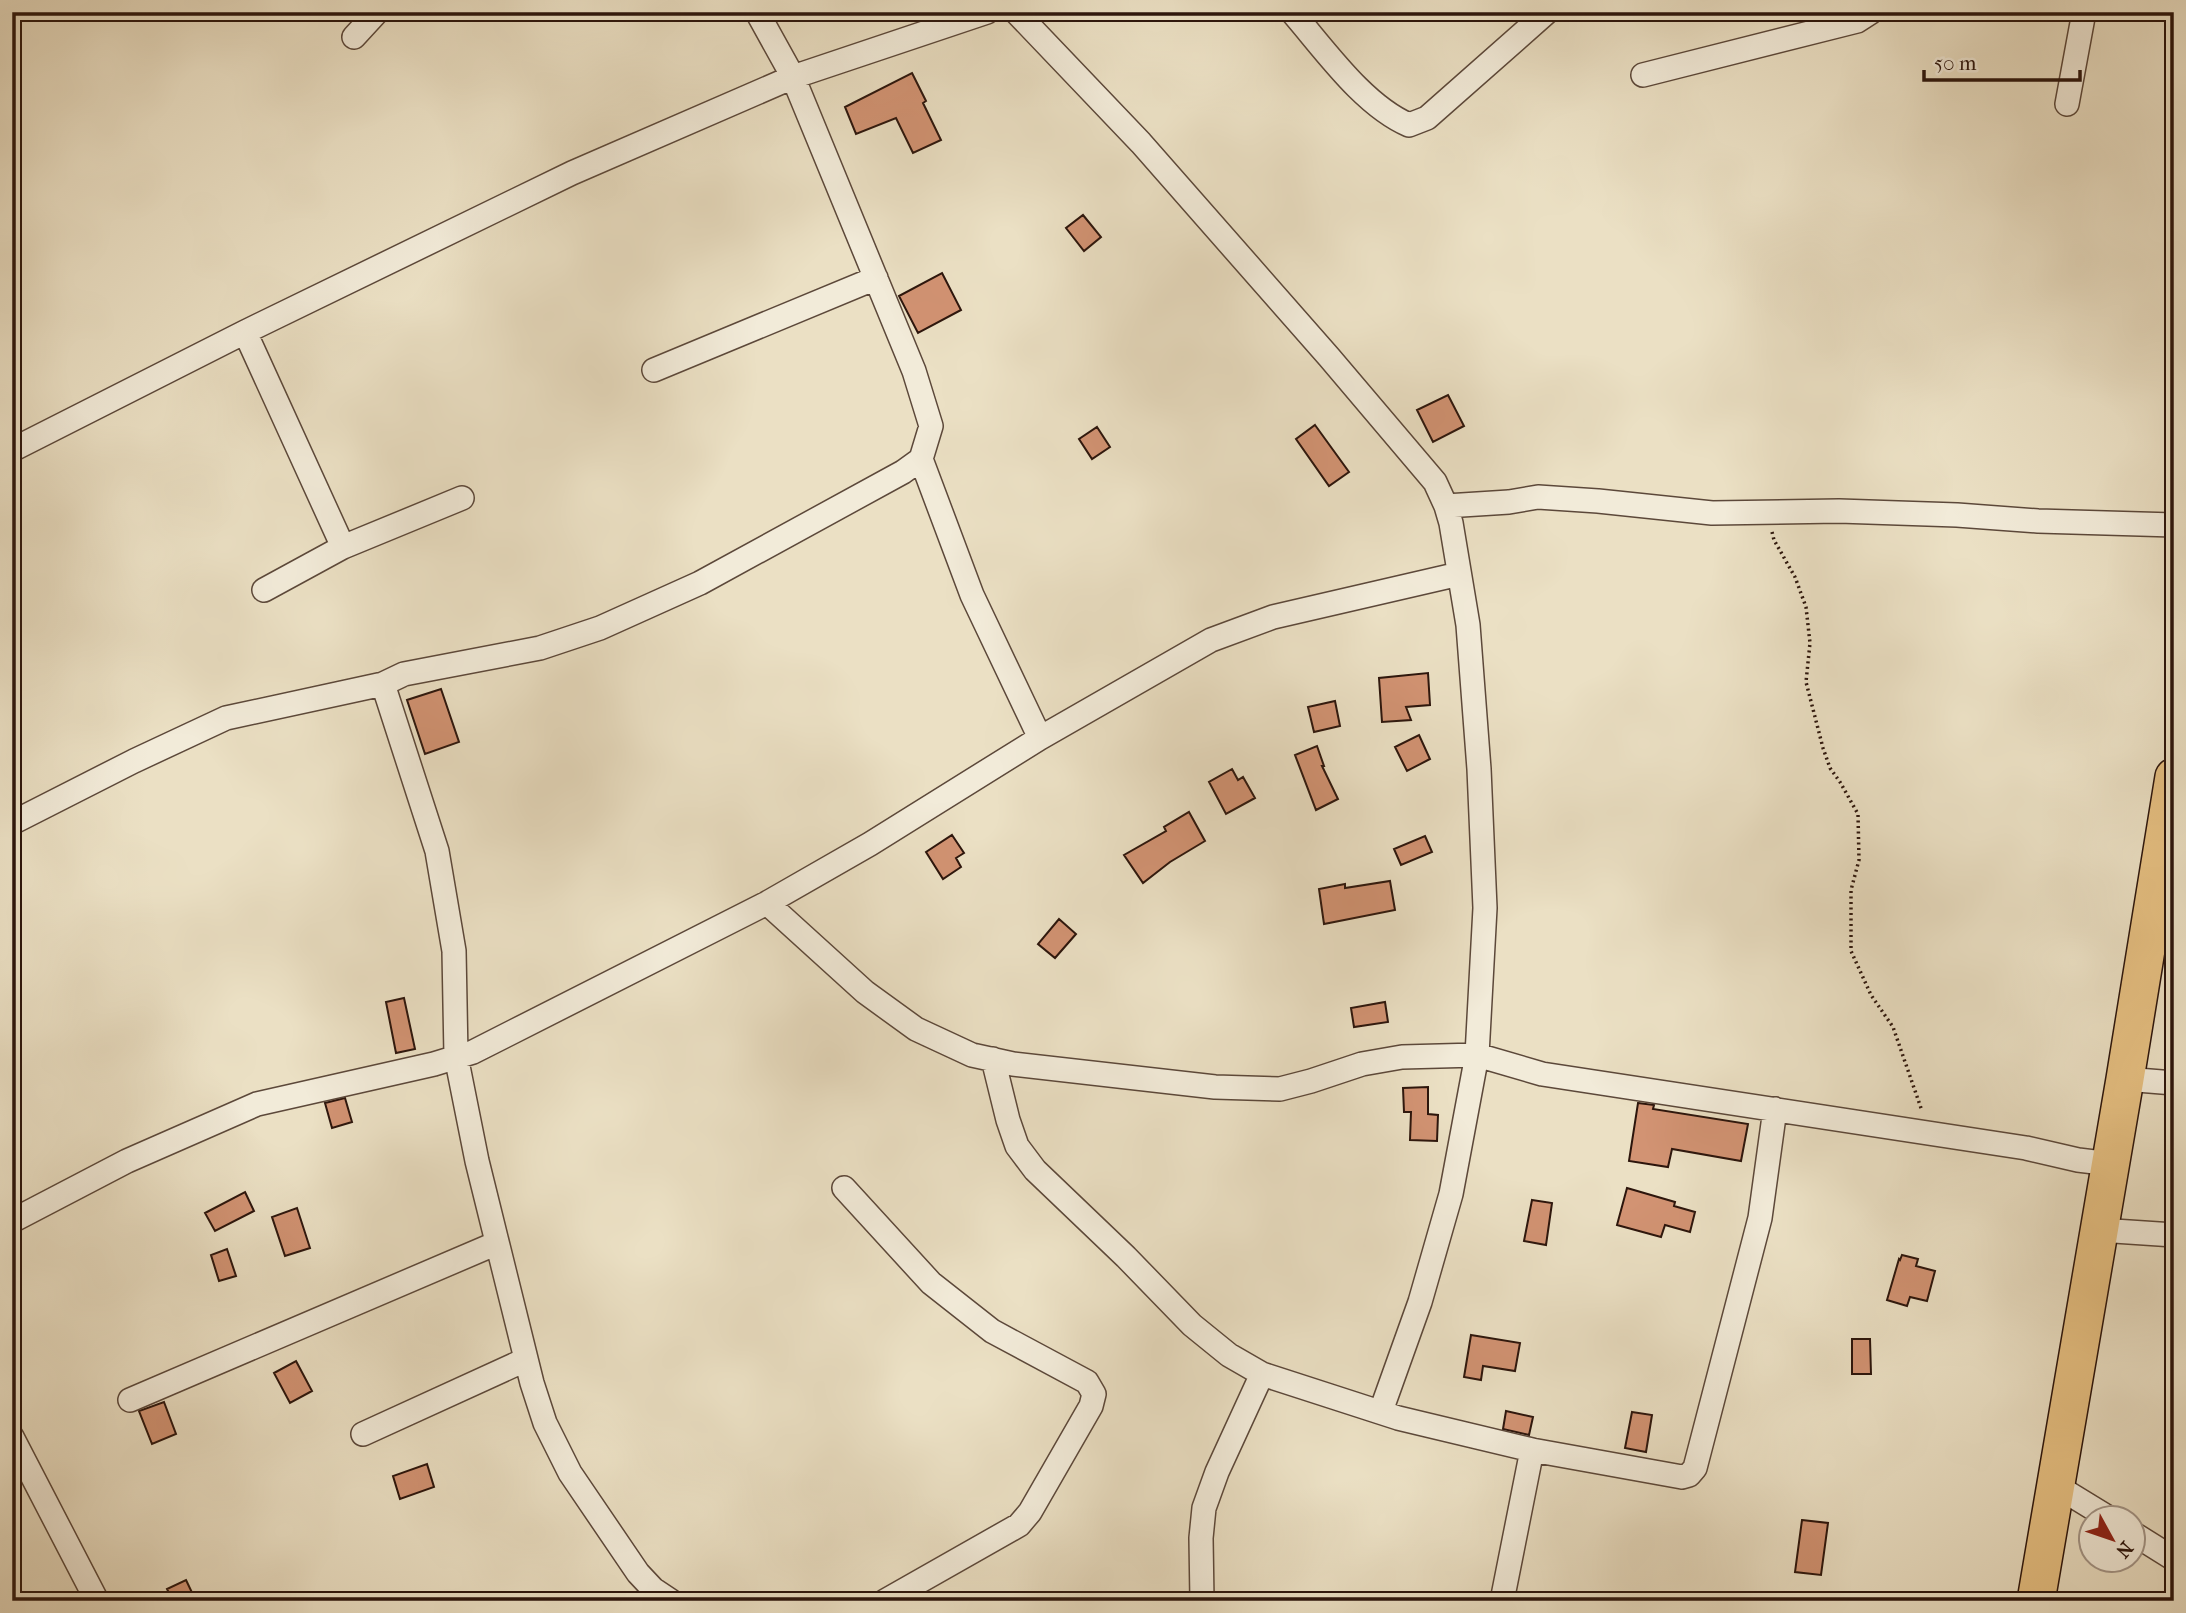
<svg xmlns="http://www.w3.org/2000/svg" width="2186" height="1613" viewBox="0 0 2186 1613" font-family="'IM FELL French Canon',serif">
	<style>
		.building { fill: #d29373; stroke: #2c150c; stroke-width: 2 }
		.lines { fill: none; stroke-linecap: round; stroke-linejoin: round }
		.minor-casing { stroke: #5c483a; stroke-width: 26 }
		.primary-casing { stroke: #2c150c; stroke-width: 40 }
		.path { stroke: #2c150c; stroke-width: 3.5; stroke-dasharray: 2 3.5; stroke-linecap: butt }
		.minor { stroke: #f2ebd9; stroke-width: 23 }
		.primary { stroke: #e6c082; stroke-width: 37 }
	</style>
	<rect width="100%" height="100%" fill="#ebe0c4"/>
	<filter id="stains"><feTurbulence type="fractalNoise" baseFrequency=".00286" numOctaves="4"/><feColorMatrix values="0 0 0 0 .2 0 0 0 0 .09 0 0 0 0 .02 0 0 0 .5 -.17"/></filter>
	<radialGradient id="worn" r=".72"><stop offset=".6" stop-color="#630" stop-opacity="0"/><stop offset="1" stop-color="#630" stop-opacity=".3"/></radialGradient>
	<path class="building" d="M912 73 926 101 923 103 941 140 913 153 896 118 856 134 845 107Z
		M1083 215 1101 237 1084 251 1066 228Z
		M942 273 961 310 918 333 899 296Z
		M1448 395 1464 426 1433 442 1417 410Z
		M1315 425 1349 472 1329 486 1296 439Z
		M1097 427 1110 447 1092 459 1079 439Z
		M1428 673 1430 705 1406 707 1411 720 1382 722 1379 678Z
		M441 689 459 742 425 754 407 700Z
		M1335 701 1340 726 1314 732 1308 707Z
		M1419 735 1430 759 1407 771 1395 747Z
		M1317 746 1324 766H1322L1338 799 1316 810 1295 755Z
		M1232 769 1238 780 1243 777 1255 798 1226 814 1209 782Z
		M1189 812 1205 841 1170 862 1143 883 1124 855 1166 831 1164 827Z
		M952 835 964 853 956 858 961 867 943 879 926 852Z
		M1425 836 1432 852 1401 865 1394 849Z
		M1390 881 1395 910 1324 924 1319 889 1345 884V888Z
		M1059 919 1076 934 1055 958 1038 944Z
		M404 998 415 1049 396 1053 386 1002Z
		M1385 1002 1388 1022 1354 1027 1351 1008Z
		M1428 1087V1114L1438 1115 1437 1141 1410 1140 1411 1112H1404L1403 1088Z
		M345 1098 352 1122 332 1128 325 1103Z
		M1638 1103 1654 1105 1653 1109 1748 1124 1741 1161 1672 1149 1668 1167 1629 1161Z
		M1627 1188 1675 1202 1674 1206 1695 1212 1690 1232 1665 1225 1661 1237 1617 1225Z
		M245 1192 254 1211 215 1231 205 1213Z
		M1532 1200 1552 1203 1546 1245 1524 1241Z
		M297 1208 310 1248 285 1256 272 1217Z
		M227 1249 236 1276 219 1281 211 1255Z
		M1902 1255 1918 1259 1916 1266 1935 1271 1927 1301 1910 1297 1907 1306 1887 1300 1899 1259 1900 1260Z
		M1471 1335 1520 1343 1515 1371 1483 1366 1481 1380 1464 1377Z
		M1852 1339H1870L1871 1374H1852Z
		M296 1361 312 1391 290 1403 274 1373Z
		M164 1402 176 1434 152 1444 139 1411Z
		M1506 1411 1533 1417 1529 1435 1503 1429Z
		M1632 1412 1652 1415 1646 1452 1625 1448Z
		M427 1464 434 1487 400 1499 393 1476Z
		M1802 1520 1828 1523 1821 1575 1795 1572Z
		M186 1580 196 1601H173L167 1589Z"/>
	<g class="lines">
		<defs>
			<path id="minor" d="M1016 12 1141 143 1329 357 1435 482 1446 506 1451 523 1468 625 1479 769 1485 908 1477 1055 1451 1194 1420 1302 1381 1411
				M1292 12C1325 50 1363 105 1409 125L1427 118 1547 12
				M354 37 377 12
				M1643 75 1857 21 1871 12
				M2067 104 2084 12
				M245 332 343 547
				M654 370 876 278
				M12 450 245 332 572 173 793 77 987 12
				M921 459 972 595 1040 738
				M1446 506 1509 502 1538 497 1598 501 1712 513 1839 511 1957 515 2038 521 2174 525
				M264 590 343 547 462 498
				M12 823 134 761 226 718 383 684
				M767 903 865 992 916 1029 972 1055 1013 1064 1215 1087 1280 1089 1311 1081 1362 1064 1402 1057 1477 1055 1542 1074 2026 1148 2078 1160 2111 1164
				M2148 941 2174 943
				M993 1059 1008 1120 1017 1146 1035 1170 1126 1257 1192 1325 1229 1355 1262 1374 1398 1418 1532 1450 1502 1601
				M2125 1079 2174 1083
				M844 1188 931 1283 992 1331 1087 1382 1094 1394 1091 1406 1030 1512 1019 1525 885 1601
				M12 1221 127 1161 257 1104 434 1064 473 1052 767 903 870 844 1040 738 1211 640 1273 617 1459 574
				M2099 1230 2174 1235
				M130 1400 497 1243
				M363 1434 525 1360
				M12 1437 97 1601
				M1532 1450 1682 1477 1689 1475 1695 1468 1760 1218 1775 1109
				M2055 1485 2109 1518
				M2134 1534 2174 1559
				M671 1601 653 1589 638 1573 570 1473 545 1423 532 1383 477 1161 456 1056 454 951 437 851 383 684 404 674 540 648 600 628 700 583 903 472 921 459 931 426 914 371 793 77 757 12
				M1202 1601 1201 1538 1204 1508 1217 1472 1262 1374"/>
			<path id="primary" d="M2036 1601 2125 1079 2174 777"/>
		</defs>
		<use href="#minor" class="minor-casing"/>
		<use href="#primary" class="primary-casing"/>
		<path class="path" d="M1772 532 1774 540 1795 577 1806 607 1810 643 1806 682 1823 748 1830 768 1840 782 1858 814 1859 860 1851 890V951L1871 995 1893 1027 1922 1111"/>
		<use href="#minor" class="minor"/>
		<use href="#primary" class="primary"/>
	</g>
	<rect width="2186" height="1613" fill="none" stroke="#ebe0c4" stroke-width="42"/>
	<rect x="14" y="14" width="2158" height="1585" fill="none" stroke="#2c150c" stroke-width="3.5"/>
	<rect x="21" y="21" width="2144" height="1571" fill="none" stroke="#2c150c" stroke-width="2"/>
	<g transform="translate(2112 1539) rotate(130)"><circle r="33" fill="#f2ebd9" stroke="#a39587" stroke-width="2"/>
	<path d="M0-5L12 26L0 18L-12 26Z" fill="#8f2418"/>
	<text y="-10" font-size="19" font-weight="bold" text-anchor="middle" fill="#2c150c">N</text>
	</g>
	<path d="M1924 70v10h156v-10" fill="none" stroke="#2c150c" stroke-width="3.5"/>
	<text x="1934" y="70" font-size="21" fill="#2c150c" stroke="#f2ebd9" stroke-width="5" paint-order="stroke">50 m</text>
	<rect width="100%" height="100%" filter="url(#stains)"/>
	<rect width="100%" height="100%" fill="url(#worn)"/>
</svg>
